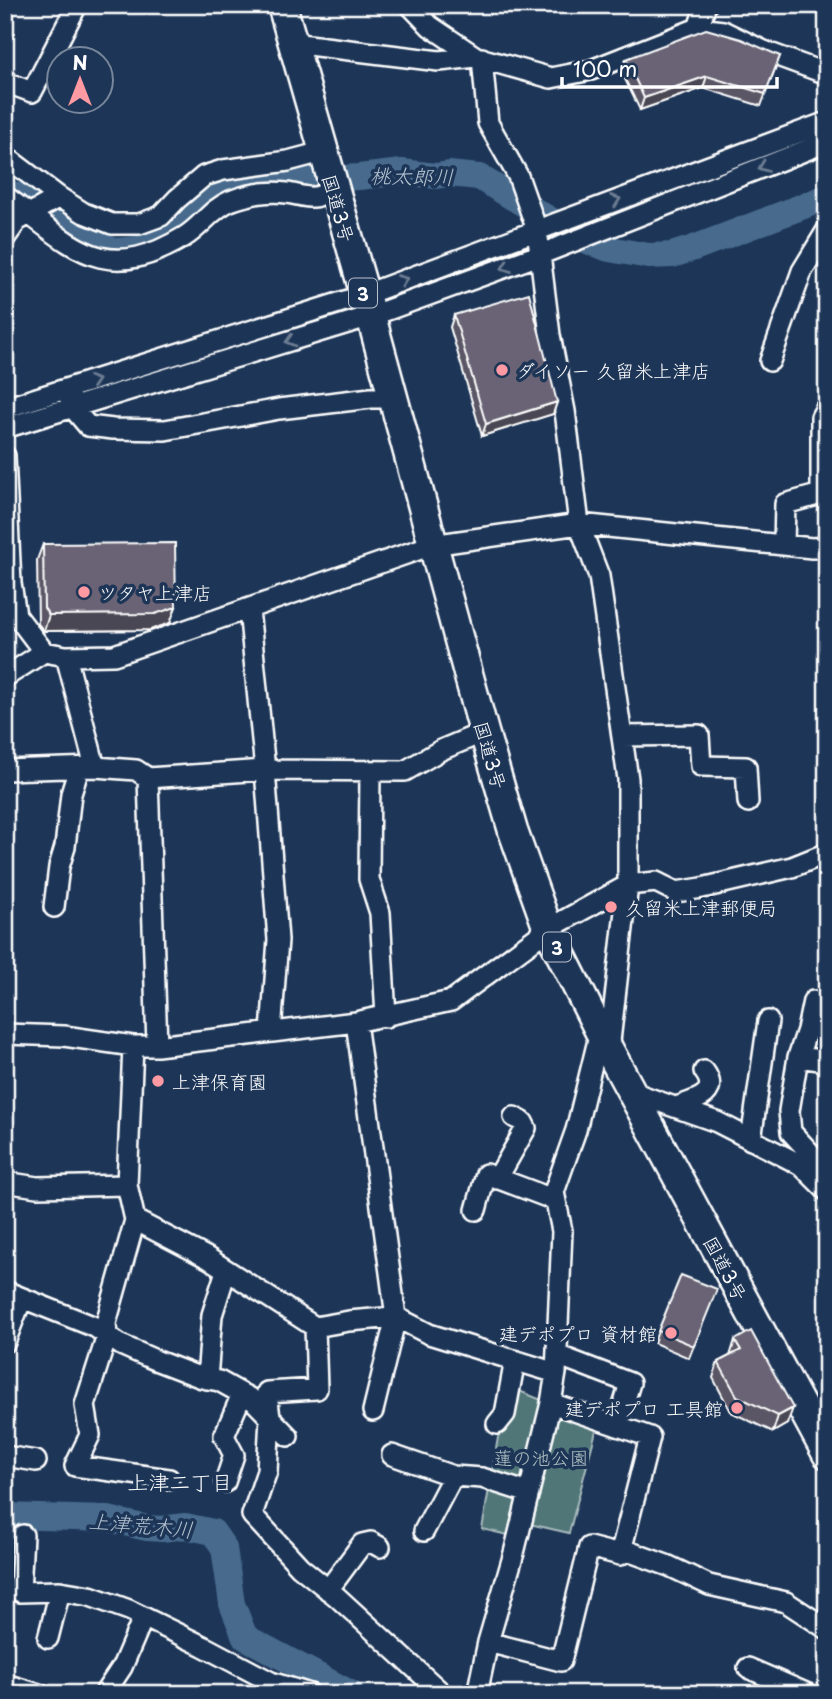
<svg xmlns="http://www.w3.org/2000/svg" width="832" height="1699" viewBox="0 0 832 1699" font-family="'Playpen Sans','Klee One',sans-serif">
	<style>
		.green { fill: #517678; stroke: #a8babc; stroke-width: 2 }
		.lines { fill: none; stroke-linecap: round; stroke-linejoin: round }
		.river { stroke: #466b8d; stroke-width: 26 }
		.minor-casing { stroke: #fff; stroke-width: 24 }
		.highway-casing { stroke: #fff; stroke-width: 33 }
		.minor { stroke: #1d3557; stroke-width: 19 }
		.highway { stroke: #1d3557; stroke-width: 28 }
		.wall { fill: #5a5665; stroke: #fff; stroke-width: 2 }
		.shaded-wall { fill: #4a4652; stroke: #fff; stroke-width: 2 }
		.building { fill: #696475; stroke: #fff; stroke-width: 2 }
		.oneway { stroke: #6c7c92 }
		.poi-dot { fill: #ff9aa2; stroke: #1d3557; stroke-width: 2.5 }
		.labels { text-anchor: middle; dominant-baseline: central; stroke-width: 7; stroke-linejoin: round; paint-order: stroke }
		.shield { fill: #1d3557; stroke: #bbc2cd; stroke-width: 2 }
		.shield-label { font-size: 18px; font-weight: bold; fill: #fff }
		.street-label { font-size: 19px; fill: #fff; stroke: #1d3557 }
		.poi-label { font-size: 19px; fill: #fff; stroke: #1d3557; text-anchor: start }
		.park-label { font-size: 19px; fill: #b1c1c2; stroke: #1d3557 }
		.water-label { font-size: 21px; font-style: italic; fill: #b5c4d1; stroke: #1d3557 }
		.neighbourhood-label { font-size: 21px; fill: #fff; stroke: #1d3557 }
	</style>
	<rect width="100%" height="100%" fill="#1d3557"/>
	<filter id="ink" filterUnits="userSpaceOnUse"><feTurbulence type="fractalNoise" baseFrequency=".0143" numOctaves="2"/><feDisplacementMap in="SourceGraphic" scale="14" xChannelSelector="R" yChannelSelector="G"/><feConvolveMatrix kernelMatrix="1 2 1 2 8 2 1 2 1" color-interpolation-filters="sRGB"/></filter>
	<g filter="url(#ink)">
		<path class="green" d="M507 1386 598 1423 569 1533 512 1520 508 1535 482 1529Z"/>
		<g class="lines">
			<path class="river" d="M17 195 81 238 115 251 139 249 158 241 183 227 205 203 231 189 258 182 359 177 402 172 436 176 449 174 479 177 582 239 609 249 649 256 672 255 694 248 827 197
				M5 1516 108 1519 147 1528 162 1529 185 1526 213 1532 224 1548 232 1604 245 1637 352 1694"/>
			<defs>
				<path id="minor" d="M410 5 430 26 476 57
					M698 28 706 5
					M292 43 439 61 476 57 551 78 591 70 698 28 723 31 764 51 827 74
					M482 58 488 123 518 176 537 230 550 335 565 411 579 524 599 576 628 779V885L609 1050
					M5 82 32 92 77 5
					M5 156 59 197 17 221 5 238
					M5 196C72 244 101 287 184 237 201 227 211 209 230 201 248 194 268 191 287 193 295 194 306 198 314 197 320 197 328 191 333 188
					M59 197 84 213 112 224H139L161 216 177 199 204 176 223 170 288 161 322 152
					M770 361 802 271 827 230
					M69 396 72 407 88 426 113 429 165 430 279 409 371 398H391
					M5 408 364 295 827 122
					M5 428 371 316 539 255 827 142
					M5 456 11 583 16 615 44 652 66 656 114 655 432 545 579 524 812 548 827 547
					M784 545 785 504 821 494V417L827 406
					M249 609 265 770 278 940 271 1032
					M66 656 95 767
					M5 677 44 652
					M622 736 699 735 701 766 746 767 748 802
					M5 770 95 767 136 770 148 778 265 770 405 771 441 750 484 732
					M370 772 369 879 380 913 386 1017
					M148 778 157 1046
					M54 907 59 867 65 847 71 794 79 768
					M356 1022 396 1317 373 1411
					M5 1034 64 1036 133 1046H157L356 1022 451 1001 548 929 628 885 656 882 676 892 702 888 792 867 827 853
					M133 1046 127 1185 135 1220 106 1323 107 1336 85 1405 90 1435 75 1466 169 1479
					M798 1057 807 1030 813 1001
					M827 1061 798 1057 789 1111 791 1132 827 1171
					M632 1092 717 1122 801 1165 827 1191
					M676 1107C693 1101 722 1095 704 1071
					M751 1140 768 1021
					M497 1179 526 1128 523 1122 514 1117
					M5 1182 37 1187 127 1185
					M476 1210 486 1174 555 1200
					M135 1220 208 1258 315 1327 349 1321 396 1317 429 1334 556 1373
					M5 1291 95 1327 121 1345 155 1360 202 1378 219 1381 253 1400 288 1436
					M315 1327 317 1389 267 1392 270 1418 267 1471 252 1515 300 1567 336 1596 443 1694
					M5 1342 22 1298
					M557 1355 630 1383 617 1426
					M207 1379 212 1315 226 1271
					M497 1424 505 1414 515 1360
					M392 1455 453 1476
					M5 1456 36 1461
					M225 1482 234 1455 224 1436 242 1394
					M424 1531 453 1476 482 1478 529 1493
					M23 1535 20 1592 60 1591 90 1596 129 1610 203 1646 271 1682 310 1694
					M622 1549 669 1566 709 1585 786 1602 827 1629
					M328 1590 362 1544 371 1542 380 1547
					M48 1638 60 1591
					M488 1642 561 1661 589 1547 620 1555 650 1437 551 1403
					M748 1668 808 1694
					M5 1684 39 1694
					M106 1691 122 1667 143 1618
					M477 1694 488 1642 514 1553 551 1403 556 1373 562 1231 554 1192 576 1130 600 1032"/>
				<path id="highway" d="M282 5 371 316 484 732 513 831 548 929 609 1050 827 1454"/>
			</defs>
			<use href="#minor" class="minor-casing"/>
			<use href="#highway" class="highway-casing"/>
			<use href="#minor" class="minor"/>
			<use href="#highway" class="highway"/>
		</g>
		<path class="wall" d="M780 56 761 106 703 88 640 110 621 71 626 59Z
			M454 315 557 402 553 414 482 436 450 327Z
			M43 544 170 623 150 630 44 631 38 624 37 560Z
			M712 1300 689 1358 654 1343 658 1331Z
			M735 1340 787 1424 773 1432 731 1412 713 1378 718 1362 730 1356Z"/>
		<path class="shaded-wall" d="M707 76 703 88 640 110 644 98Z
			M557 402 553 414 482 436 486 424Z
			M176 607 170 623 150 630 44 631 49 615Z
			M793 1408 787 1424 773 1432 778 1416Z"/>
		<path class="building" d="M706 29 741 39 780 56 765 94 707 76 644 98 626 59Z
			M529 293 557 402 486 424 454 315Z
			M175 543 176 607 155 614 49 615 44 608 43 544Z
			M681 1275 717 1289 694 1346 658 1331Z
			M751 1331 793 1408 778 1416 737 1396 718 1362 741 1350 735 1340Z"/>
		<defs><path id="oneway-chevron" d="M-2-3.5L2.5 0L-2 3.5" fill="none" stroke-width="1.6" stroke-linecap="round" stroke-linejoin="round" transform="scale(1.75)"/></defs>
		<g class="oneway">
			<use href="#oneway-chevron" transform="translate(763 167) rotate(159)"/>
			<use href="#oneway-chevron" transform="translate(616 200) rotate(-20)"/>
			<use href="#oneway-chevron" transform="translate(506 267) rotate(160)"/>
			<use href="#oneway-chevron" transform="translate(403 280) rotate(-21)"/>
			<use href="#oneway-chevron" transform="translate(290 341) rotate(163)"/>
			<use href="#oneway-chevron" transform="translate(94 381) rotate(-18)"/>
		</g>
	</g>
	<g class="poi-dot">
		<circle cx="502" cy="370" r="7"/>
		<circle cx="84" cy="592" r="7"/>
		<circle cx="611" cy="907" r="7"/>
		<circle cx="158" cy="1081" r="7"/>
		<circle cx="671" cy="1333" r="7"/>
		<circle cx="737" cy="1408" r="7"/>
	</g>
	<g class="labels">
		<g class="shield">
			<rect x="349" y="278.5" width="28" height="29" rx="5"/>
			<rect x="543" y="932.5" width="28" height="29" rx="5"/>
		</g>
		<g class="shield-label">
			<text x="363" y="293">3</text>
			<text x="557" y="947">3</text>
		</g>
		<g class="street-label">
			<text transform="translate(339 208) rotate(74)">国道3号</text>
			<text transform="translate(491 755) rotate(74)">国道3号</text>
			<text transform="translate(726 1268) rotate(62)">国道3号</text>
		</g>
		<g class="poi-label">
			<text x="516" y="370">ダイソー 久留米上津店</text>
			<text x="98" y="592">ツタヤ上津店</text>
			<text x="625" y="907">久留米上津郵便局</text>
			<text x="172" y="1081">上津保育園</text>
			<text x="657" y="1333" text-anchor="end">建デポプロ 資材館</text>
			<text x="723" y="1408" text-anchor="end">建デポプロ 工具館</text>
		</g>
		<g class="park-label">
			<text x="541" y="1457">蓮の池公園</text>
		</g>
		<g class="water-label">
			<text transform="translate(412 175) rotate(1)">桃太郎川</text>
			<text transform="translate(141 1524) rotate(5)">上津荒木川</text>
		</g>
		<g class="neighbourhood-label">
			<text x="180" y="1481">上津二丁目</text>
		</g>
	</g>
	<rect width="832" height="1699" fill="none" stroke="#1d3557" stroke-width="28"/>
	<rect x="14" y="14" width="804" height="1671" fill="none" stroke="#fff" stroke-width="2.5" filter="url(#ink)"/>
	<g transform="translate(80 80)"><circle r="33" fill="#1d3557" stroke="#77869a" stroke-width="2"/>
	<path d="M0-5L12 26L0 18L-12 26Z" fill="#ff9aa2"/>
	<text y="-10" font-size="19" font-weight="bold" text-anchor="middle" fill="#ffffff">N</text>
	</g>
	<path d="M562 77v10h215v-10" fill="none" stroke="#ffffff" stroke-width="3.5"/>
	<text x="573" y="77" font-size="21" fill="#ffffff" stroke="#1d3557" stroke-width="5" paint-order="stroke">100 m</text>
</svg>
